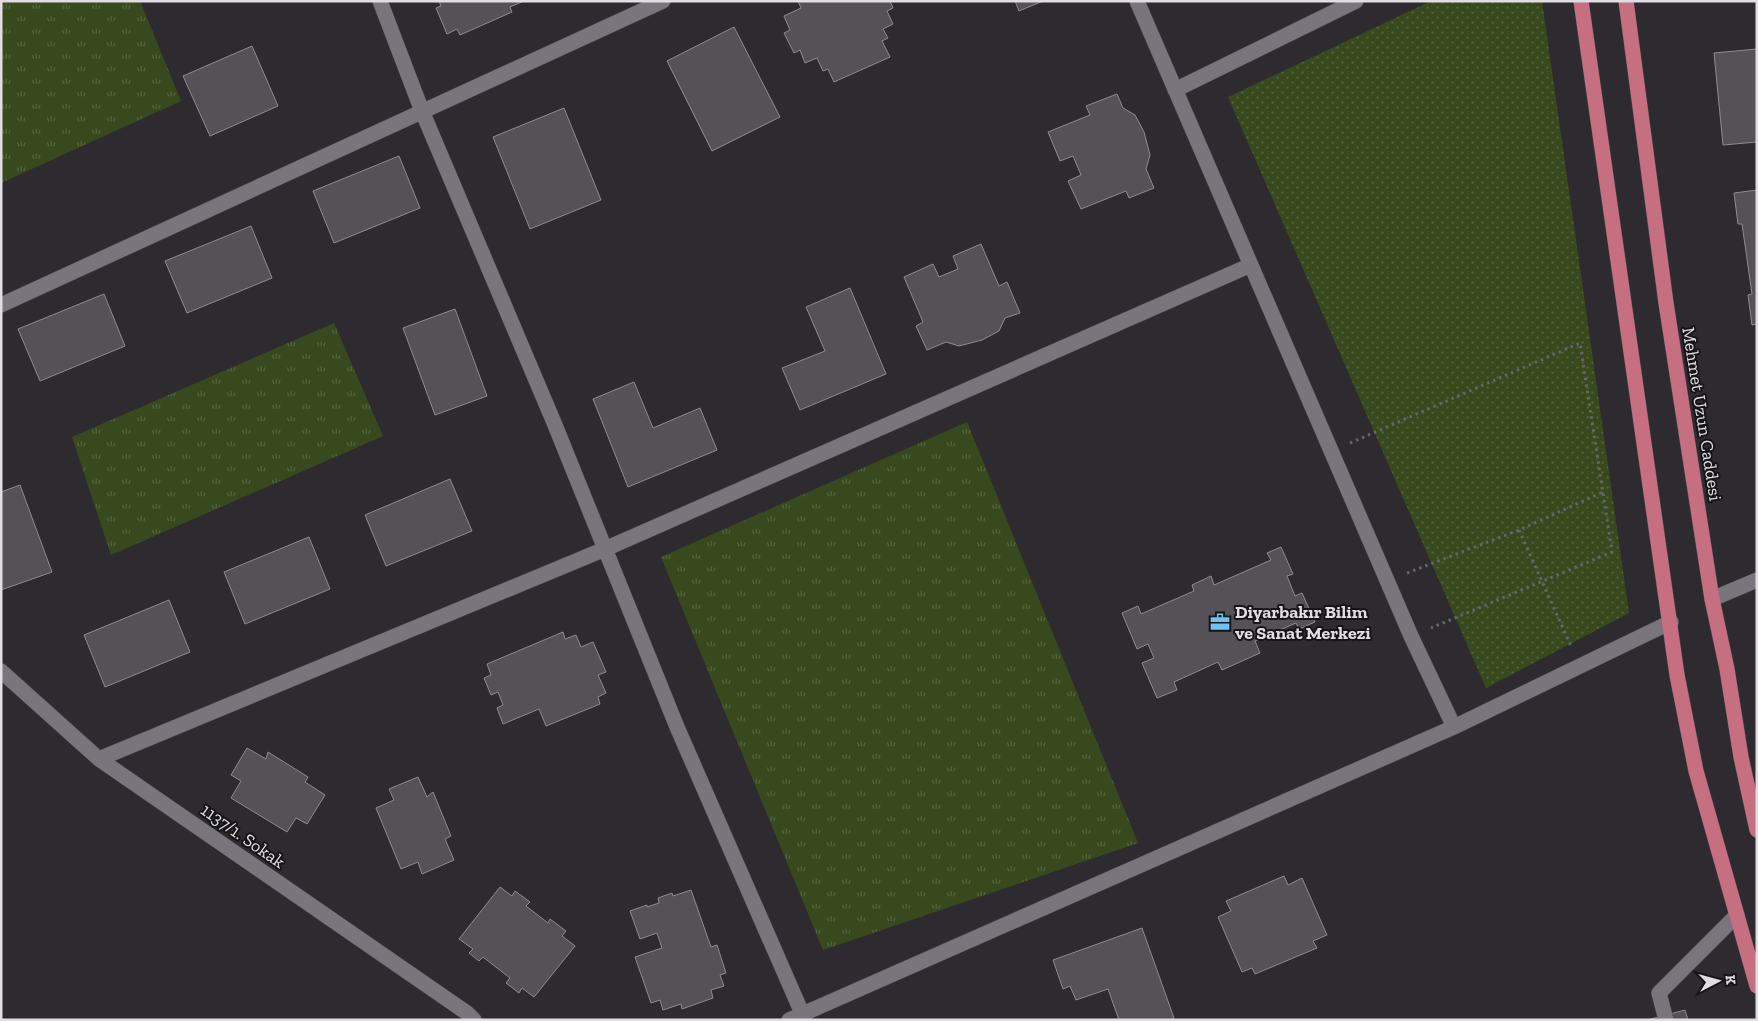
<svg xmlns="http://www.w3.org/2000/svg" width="1758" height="1021" viewBox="0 0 1758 1021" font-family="'Zilla Slab',serif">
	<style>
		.grass { fill: url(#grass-tufts) }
		.park { fill: url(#park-dots) }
		.building { fill: #545157; stroke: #8e8b92 }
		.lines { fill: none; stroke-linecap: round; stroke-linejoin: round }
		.minor-casing { stroke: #4b484d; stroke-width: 16 }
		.major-casing { stroke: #4b484d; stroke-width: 16 }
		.path { stroke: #676569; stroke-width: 3; stroke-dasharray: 2.5 4; stroke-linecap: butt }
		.minor { stroke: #78757c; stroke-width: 15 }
		.major { stroke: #c56f80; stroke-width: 15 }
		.labels { text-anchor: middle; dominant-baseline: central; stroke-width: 4; stroke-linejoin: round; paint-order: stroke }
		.street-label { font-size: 18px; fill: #e0dee2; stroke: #151416 }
		.poi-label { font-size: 18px; font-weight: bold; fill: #e0dee2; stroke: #151416; text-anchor: start }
	</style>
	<defs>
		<pattern id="grass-tufts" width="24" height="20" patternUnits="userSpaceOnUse" patternTransform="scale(1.25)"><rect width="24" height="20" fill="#384a1d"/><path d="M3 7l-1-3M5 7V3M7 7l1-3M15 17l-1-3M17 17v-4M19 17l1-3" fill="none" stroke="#54643e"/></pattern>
		<pattern id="park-dots" width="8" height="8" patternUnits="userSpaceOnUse" patternTransform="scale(1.25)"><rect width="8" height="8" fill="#384a1d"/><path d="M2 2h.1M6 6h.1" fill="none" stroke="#54643e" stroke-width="1.8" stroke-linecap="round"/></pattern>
	</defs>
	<rect width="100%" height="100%" fill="#2d2b30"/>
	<path class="grass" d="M1 1H140L181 101 1 183Z
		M334 323 383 436 111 555 72 437Z
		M967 422 1138 843 823 950 661 557Z"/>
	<path class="park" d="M1431 1H1542L1629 613 1486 688 1228 97Z"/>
	<path class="building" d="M439 1H524L510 7 512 12 460 35 457 29 447 34 436 8 441 6Z
		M798 1H890L893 8 887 11 893 24 883 29 888 38 882 41 890 57 834 82 828 69 823 71 817 58 805 63 800 50 794 53 784 33 790 30 784 16 801 8Z
		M1015 1H1043L1019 11Z
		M734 27 780 117 712 151 667 61Z
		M252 46 278 106 210 136 183 76Z
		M1757 49V142L1723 145 1714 53Z
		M1117 94 1123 108 1135 115 1144 132 1150 155 1146 169 1154 188 1129 198 1126 191 1081 209 1068 181 1081 175 1073 156 1060 161 1048 132 1090 115 1086 106Z
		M564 108 601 200 530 229 493 137Z
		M399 156 420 208 334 243 313 191Z
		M1757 190V324L1752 325 1748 295 1752 294 1742 224H1738L1734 193Z
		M251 226 272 278 187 313 165 261Z
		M981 244 999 286 1007 282 1020 313 1005 318 999 331 982 340 959 346 946 342 927 350 916 326 923 322 904 277 933 264 939 277 958 269 953 256Z
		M850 288 886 374 800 410 782 368 825 351 806 307Z
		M104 294 125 346 40 381 18 329Z
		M455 309 487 396 435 415 403 328Z
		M634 382 653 428 700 408 717 450 628 487 593 399Z
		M450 479 472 531 386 566 365 515Z
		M20 485 52 572 1 590V492Z
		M309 537 330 589 245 624 224 572Z
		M1281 547 1293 574 1287 576 1295 596 1302 593 1315 622 1299 629 1296 623 1255 641 1260 653 1222 670 1218 662 1174 682 1177 690 1157 698 1142 663 1154 658 1148 644 1137 649 1122 613 1138 606 1141 614 1194 591 1192 585 1211 576 1214 585 1271 560 1267 553Z
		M169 600 190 652 105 687 84 635Z
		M563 632 565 639 576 635 581 647 593 642 606 672 598 675 606 693 598 697 600 704 546 726 539 709 503 724 497 708 503 705 498 692 491 695 484 678 491 675 487 664Z
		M247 748 266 759 268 752 308 777 305 782 325 795 307 824 296 818 287 832 231 798 241 781 231 775Z
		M418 777 427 797 433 792 451 836 445 839 454 860 422 874 418 862 401 869 376 808 394 800 389 789Z
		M1284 876 1288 885 1302 878 1327 935 1313 941 1317 948 1255 974 1252 968 1242 972 1218 917 1231 911 1226 901Z
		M500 887 512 896 515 891 530 902 526 906 548 923 550 919 566 931 562 936 575 946 534 997 522 988 519 993 506 983 510 978 483 957 479 961 469 953 473 949 459 939Z
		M691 890 711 947 717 945 726 973 720 975 724 986 711 990 713 998 682 1009 681 1004 663 1010 660 1000 651 1003 635 957 662 948 657 933 640 939 630 911 647 905V907L659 903 658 898 672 893 673 896Z
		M1142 928 1174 1018 1169 1020H1119L1108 989 1076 1000 1070 986 1063 989 1053 960Z
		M1685 1010 1688 1020H1647Z"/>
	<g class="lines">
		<defs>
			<path id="minor" d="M380 1 422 111 555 425 677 727 805 1020
				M1137 1 1411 636 1454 727
				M1175 90 1356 1
				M1 305 663 1
				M1712 599 1757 580
				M1 671 99 759 467 1013 474 1020
				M99 759 605 549 1251 265
				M789 1020 1454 727 1671 622
				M1666 1020 1659 993 1737 915"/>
			<path id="major" d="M1581 1 1677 675 1696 771 1757 986
				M1626 1 1666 303 1712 599 1727 669 1741 757 1757 830"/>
		</defs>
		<use href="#minor" class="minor-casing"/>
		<use href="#major" class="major-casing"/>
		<path class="path" d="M1350 443 1580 343 1612 552 1431 628
			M1519 530 1571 646
			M1407 573 1519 530 1603 492"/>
		<use href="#minor" class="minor"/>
		<use href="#major" class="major"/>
	</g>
	<defs>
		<symbol id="office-bare" viewBox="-9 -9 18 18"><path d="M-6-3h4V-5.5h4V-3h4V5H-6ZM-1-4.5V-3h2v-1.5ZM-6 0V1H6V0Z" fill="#72c1f5" stroke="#151416" stroke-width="2.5" paint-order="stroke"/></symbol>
	</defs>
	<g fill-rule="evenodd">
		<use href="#office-bare" x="1206" y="608" width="28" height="28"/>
	</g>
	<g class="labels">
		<g class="street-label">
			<text transform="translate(1702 414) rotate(81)">Mehmet Uzun Caddesi</text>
			<text transform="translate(243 836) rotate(35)">1137/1. Sokak</text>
		</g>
		<g class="poi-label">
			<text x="1235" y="612">Diyarbakır Bilim<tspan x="1235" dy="21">ve Sanat Merkezi</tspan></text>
		</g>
	</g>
	<rect width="1758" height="1021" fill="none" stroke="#e0dee2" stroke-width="5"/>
	<g transform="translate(1718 981) rotate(84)" stroke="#151416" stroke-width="4" paint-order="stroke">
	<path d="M0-4L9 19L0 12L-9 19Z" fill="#e0dee2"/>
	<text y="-8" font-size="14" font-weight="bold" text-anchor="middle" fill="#e0dee2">K</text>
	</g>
</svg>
